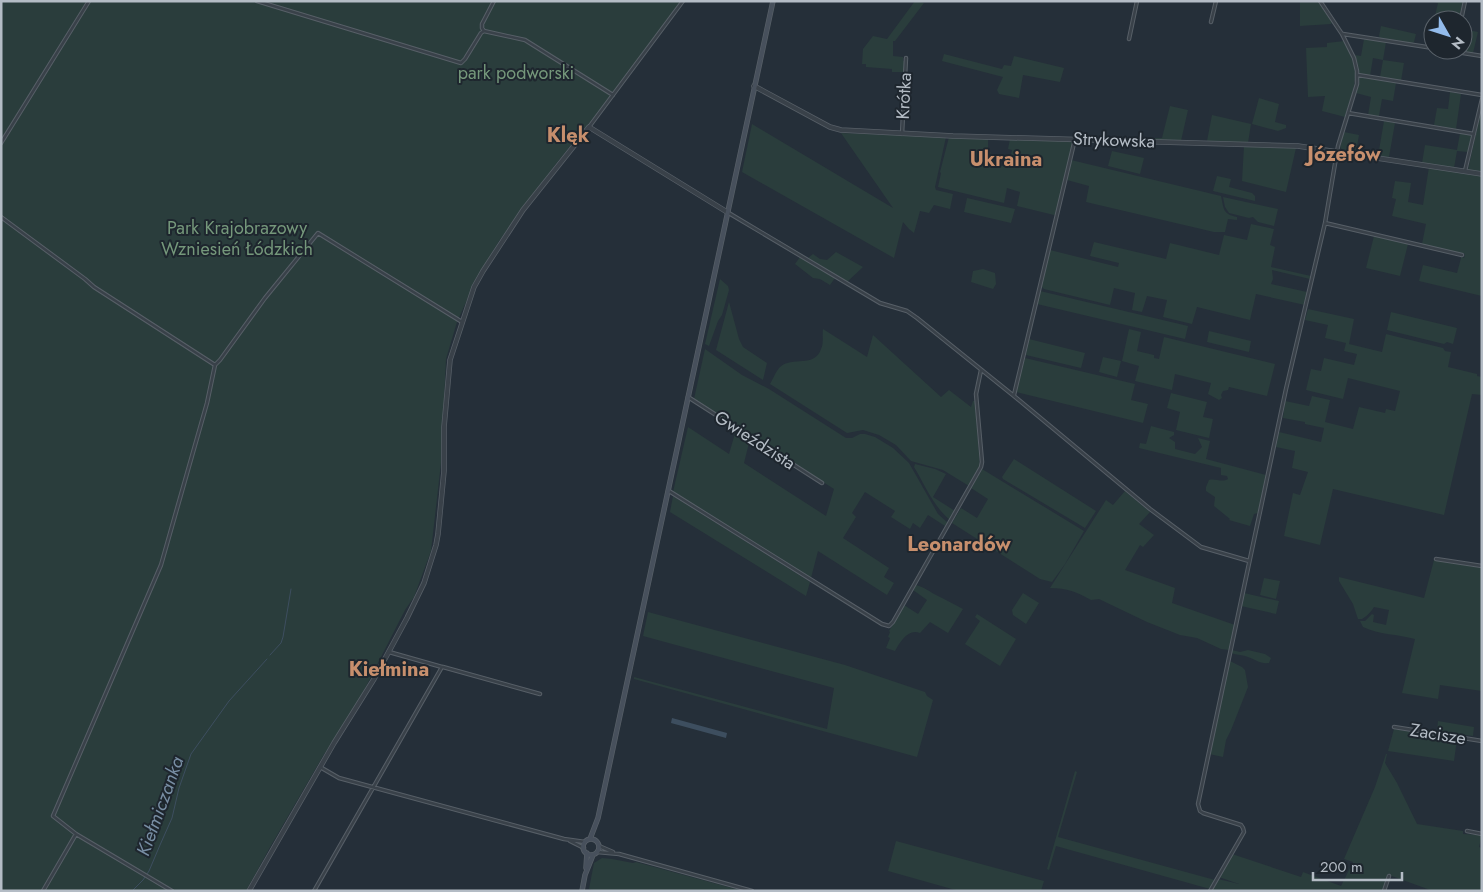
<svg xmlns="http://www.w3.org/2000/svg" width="1483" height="892" viewBox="0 0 1483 892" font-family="Jost,sans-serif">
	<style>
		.green { fill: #2a3d3c }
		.water { fill: #3d4e5f }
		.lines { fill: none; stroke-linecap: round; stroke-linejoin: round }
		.stream { stroke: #3d4e5f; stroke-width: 1 }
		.minor-casing { stroke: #575f67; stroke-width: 4.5 }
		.tertiary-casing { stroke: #575f67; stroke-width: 5.5 }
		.secondary-casing { stroke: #575f67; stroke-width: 5.5 }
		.minor { stroke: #394149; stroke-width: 2.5 }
		.tertiary { stroke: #394149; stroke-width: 4 }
		.secondary { stroke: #47505c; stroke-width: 4 }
		.labels { text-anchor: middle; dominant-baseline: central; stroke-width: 4; stroke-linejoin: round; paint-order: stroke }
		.park-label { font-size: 18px; fill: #75987b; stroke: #1e262e }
		.street-label { font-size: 18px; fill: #b4bcc5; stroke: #1e262e }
		.water-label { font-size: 19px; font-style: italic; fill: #788ea4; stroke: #1e262e }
		.quarter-label { font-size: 20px; font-weight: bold; fill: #c78f6d; stroke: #1e262e }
	</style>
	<rect width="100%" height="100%" fill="#252f39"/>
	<path class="green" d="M1 1H682L613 94 555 165 523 209 499 241 476 280 457 322 446 359 441 463 431 551 414 597 405 610 356 706 323 756 269 849 246 891H1Z
		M915 1 924 3 895 41H893V56L903 57V61H904V72H892V69L866 67V64H862L863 49 873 36 887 39Z
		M1300 1H1318L1332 22 1331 24 1300 26Z
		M1430 1H1463L1459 18 1442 14 1441 20H1434L1438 3Z
		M1381 26 1416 34 1414 42 1412 43 1380 38 1379 36Z
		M1463 29 1478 32 1473 53 1457 50H1463Z
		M1364 39 1386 42 1383 60 1404 63 1401 81 1380 77 1383 60 1373 58 1370 76 1359 74V69L1355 55 1361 56Z
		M1344 41C1362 74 1355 83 1345 117L1322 111 1325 96 1308 97 1306 48 1327 47V43Z
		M944 54 1002 69 1004 65 1011 66 1014 56 1064 68 1060 82 1023 75 1019 98 999 94 997 90 1003 77 942 61Z
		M1359 77 1396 83 1393 101 1382 99 1379 116 1368 115 1371 97 1356 93Z
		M1450 92 1461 94 1456 129 1434 125 1437 108 1448 109Z
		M1259 98 1279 104 1275 122 1286 125V128L1278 131 1252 124Z
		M1170 106 1188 110 1181 141 1155 140V138H1162Z
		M1212 115 1251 124 1248 143 1207 141Z
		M1480 115 1482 116V172L1468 170Z
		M1384 121 1395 123 1389 157 1378 156Z
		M752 124 893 208 841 133 946 137 935 187 936 190 953 194 950 209 934 205 929 213 920 211 914 233 909 229 903 222 894 258 742 172Z
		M1344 132 1359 135 1356 152 1342 150 1340 147Z
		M1460 133 1471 135 1472 137 1468 152 1457 151 1454 168 1422 163 1425 145 1457 150Z
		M949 137 988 138V150L991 153 989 154 988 163 1008 167 1012 150 1008 149 1010 139 1070 140 1073 143 1057 213 1054 215 1017 206 1020 192 1007 188 1004 203 938 187 941 173 940 172Z
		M1244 146 1296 148 1286 192 1242 181Z
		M1112 151 1144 158 1140 174 1108 166Z
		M1071 160 1221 196C1224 210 1223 214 1237 217V220L1228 219 1225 232H1214L1086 202 1089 186 1067 180Z
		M1429 167 1482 176V296L1419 281 1423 265 1457 273 1461 258 1460 256 1464 258 1465 254 1422 244 1426 224 1392 216 1396 199 1392 198 1395 181 1411 183 1408 202 1423 205Z
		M1217 176 1231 179 1229 187 1252 193 1255 196V201L1213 191Z
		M1223 197 1278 209 1274 226 1258 222 1253 217 1249 218 1229 213 1225 207Z
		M967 198 1015 209 1011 223 964 212Z
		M1251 224 1274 229 1270 245 1275 247 1271 267 1311 276 1310 279 1272 270 1273 279 1271 284 1307 292 1305 305 1256 294 1250 320 1197 307 1192 324 1163 317 1167 300 1147 296 1142 312 1132 310 1135 293 1114 288 1110 305 1044 289 1041 286 1050 250 1118 267 1119 263 1090 256 1094 242 1166 259 1170 243 1219 255 1224 235 1247 240Z
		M1374 236 1408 244 1400 276 1366 268Z
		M836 252 863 267 847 282 808 258 813 254 820 259 827 260Z
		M800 257 835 278 830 285 820 279 813 278 795 264Z
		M983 269 995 273 996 284 993 289 971 282 973 271Z
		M720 279 728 286 729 290 722 315 718 321 709 346 705 344Z
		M1040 291 1188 326 1185 339 1037 304Z
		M729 302 739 339 743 347 767 363 763 380 716 350Z
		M1308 309 1354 319 1349 344 1382 352 1386 334 1443 348 1445 351 1451 352 1448 367 1477 374V376L1482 377V395L1472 394 1444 515 1333 489 1320 545 1284 536 1293 493 1300 495 1308 472 1292 468 1295 451 1276 447 1279 432 1321 442 1324 428 1305 424V422L1283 418 1285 401 1309 406 1312 396 1330 400 1325 422 1353 429 1359 407 1385 413 1386 409 1395 411 1400 391 1348 378 1343 399 1306 390 1311 369 1321 371 1324 358 1354 365 1357 354 1344 351 1346 343 1325 338 1328 325 1305 320Z
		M1391 312 1457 328 1453 344 1447 342 1444 344 1387 330Z
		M823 329 867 357 873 335 941 397 949 390 971 407 973 401H975L980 466 969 486 943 470 911 461 896 445 879 435 863 430 847 433 770 384C773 379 776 371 780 367 792 356 815 368 821 349 824 343 822 336 823 329Z
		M1129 329 1141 332 1137 351 1154 355V358L1159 359 1164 337 1275 364 1267 396 1229 387 1228 390 1223 391 1221 395 1222 398 1219 400 1208 394 1211 383 1175 374 1172 390 1135 381 1139 366 1122 361Z
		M1209 331 1251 341 1249 352 1207 342Z
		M1029 339 1085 353 1081 368 1026 355Z
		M705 349 742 375 769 389 846 438H852L860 434H865L875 437 893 448 909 463 938 514 948 523 947 525 946 524 945 526 928 515 920 528 913 523 910 529 891 517 895 511 865 492 852 513 856 517 843 538 889 568 884 577 894 583 887 595 818 551 811 578 673 492 688 427 729 454 736 430 750 439 744 463 826 516 834 489 694 399Z
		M1103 357 1121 361 1117 377 1099 372Z
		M1025 358 1135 384 1131 400 1148 404 1143 423 1016 392Z
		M1171 393 1207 402 1203 417 1213 419 1209 438 1176 430 1180 412 1167 408Z
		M1151 426 1174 432V435L1169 438 1175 442V449L1195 454 1202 447 1198 438 1210 441 1206 459 1266 475 1258 513 1254 514 1250 526 1229 520 1230 519 1214 506 1215 497 1206 491V487L1209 480C1215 478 1222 483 1228 479L1227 476 1221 475V468L1139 448 1140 443 1146 444Z
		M1014 459 1096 511 1085 528 1003 479 1002 477Z
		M915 464 935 469 946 474 933 497 955 511 950 520C933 506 925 485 914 467Z
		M982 469 1084 531 1065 564 1052 582 1040 579 952 523 961 508 977 518 988 499 971 488Z
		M1125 491 1150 512 1139 524 1154 535 1143 547 1140 545 1125 570 1175 588 1172 603 1235 625 1229 650 1221 649 1197 638 1180 635 1147 622 1099 599 1091 600C1077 592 1067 588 1050 588L1106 500 1113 505Z
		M673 496 810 582 806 596 670 512Z
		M1434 560 1482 568V691L1440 685 1438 699 1402 693 1415 639C1398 634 1379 635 1363 627L1360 621H1365L1372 614 1374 615 1373 622 1386 625 1389 610 1374 607C1372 611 1366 617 1362 619H1358L1353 604 1339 581V577L1424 598Z
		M1264 578 1280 581 1276 599 1260 595Z
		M916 585C924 587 930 592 938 596 946 600 954 604 963 609L948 633 930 622 920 633C908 628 900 642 895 651L886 648 890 638 888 637 890 632 889 631 904 605 918 614 927 600 913 590Z
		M1023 593 1039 603 1026 624 1013 615 1012 610Z
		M1244 593 1279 601 1276 614 1241 606Z
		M648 612 845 665 925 692 927 696 933 700 917 757 634 679V677L827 729 834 688 643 636Z
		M977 614 1016 639 1000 666 965 644 980 621 975 617Z
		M1232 650 1240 652 1248 650 1265 654 1271 658 1269 663C1260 664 1256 660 1248 657 1243 655 1237 655 1231 653Z
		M1230 661 1242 667 1245 670 1248 687 1231 730 1226 740 1223 757 1209 754Z
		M1438 721 1474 727 1473 736 1437 731Z
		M1394 729 1457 739 1454 761 1388 751Z
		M1386 754H1387L1385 763 1397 783 1417 824 1463 831V834L1482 835 1479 847 1482 848V891H1433L1389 875 1383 891H1211L1218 879 1239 884 1219 877 1232 854 1301 877 1303 872 1341 886 1353 862 1344 859 1375 787Z
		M1075 771 1077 772 1058 837 1215 880 1210 889 1056 846 1049 870 1047 869Z
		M896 841 1044 881 1041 891H959L888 871Z
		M602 858 612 859 633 863 636 862 743 891H596L589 889 594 863Z"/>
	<path class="water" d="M672 718 727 733 726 738 671 723Z"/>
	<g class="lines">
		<path class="stream" d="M270 655 281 643 283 637 291 589
			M132 891 143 880 149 871 160 845 172 818 179 788 191 754 229 701 267 659"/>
		<defs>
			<path id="minor" d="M257 1 461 63 465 59 481 33 484 31 525 40 613 95
				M1461 20 1465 1
				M1211 22 1216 1
				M484 31 482 28V24L494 1
				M1343 34 1433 48
				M1129 39 1137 1
				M1444 50 1482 56
				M1358 75 1482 95
				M1348 113 1474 134
				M589 127 683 1
				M902 134 906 58
				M1 143 89 1
				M1465 171 1482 99
				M727 212 880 303 907 311 917 318 1014 396 1150 509 1201 547 1249 561
				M1 217 85 279 94 287 215 365
				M1325 223 1462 255
				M1014 395 1075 139
				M688 397 822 483
				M669 491 882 624 889 626 893 622 981 467 982 462 976 394 981 370
				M1436 559 1482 566
				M443 667 540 694
				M1394 727 1482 741
				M320 767 339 778 564 839 585 842
				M1467 831 1482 834
				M570 841 584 848
				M599 846 613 852
				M597 852 619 854 752 891
				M43 891 76 834
				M172 891 76 834 53 816 161 565 207 403 215 365 220 360 265 298 318 233 462 322
				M314 891 442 667 389 652
				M1210 891 1244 832 1243 828 1241 825 1203 813 1200 811 1198 804 1286 389 1325 223 1338 146 1357 84V71L1354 58 1342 34 1320 1
				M1384 891 1389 876"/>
			<path id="tertiary" d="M754 86 830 127 841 130 953 136 1298 146 1482 174
				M249 891 334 743 374 679 407 618 424 583 436 545 438 534 444 471V427L450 360 474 287 483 271 523 210 589 127 727 212"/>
			<path id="secondary" d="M590 839 598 818 601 804 773 1
				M583 847a8 8 0 1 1 16 0a8 8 0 1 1-16 0Z
				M586 868 587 853
				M582 891 585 875 593 855"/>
		</defs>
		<use href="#minor" class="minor-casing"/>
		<use href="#tertiary" class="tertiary-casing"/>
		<use href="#secondary" class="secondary-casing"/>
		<use href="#minor" class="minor"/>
		<use href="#tertiary" class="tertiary"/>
		<use href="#secondary" class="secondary"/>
	</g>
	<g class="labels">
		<g class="park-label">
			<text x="516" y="73">park podworski</text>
			<text x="237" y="228">Park Krajobrazowy<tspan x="237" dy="21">Wzniesień Łódzkich</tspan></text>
		</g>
		<g class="street-label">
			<text transform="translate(904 96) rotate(-87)">Krótka</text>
			<text transform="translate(1114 140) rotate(2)">Strykowska</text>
			<text transform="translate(755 440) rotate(33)">Gwieździsta</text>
			<text transform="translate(1438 734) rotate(9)">Zacisze</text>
		</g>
		<g class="water-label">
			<text transform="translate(160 806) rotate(-70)">Kiełmiczanka</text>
		</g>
		<g class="quarter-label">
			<text x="568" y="135">Klęk</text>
			<text x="1344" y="154">Józefów</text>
			<text x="1006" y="159">Ukraina</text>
			<text x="959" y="544">Leonardów</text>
			<text x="389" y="669">Kiełmina</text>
		</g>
	</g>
	<rect width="1483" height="892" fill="none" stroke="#b4bcc5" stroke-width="5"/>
	<g transform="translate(1448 35) rotate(129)"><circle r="24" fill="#1e262e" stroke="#5a626a"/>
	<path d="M0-4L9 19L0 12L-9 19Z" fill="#93bbeb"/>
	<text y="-8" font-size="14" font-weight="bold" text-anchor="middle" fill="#b4bcc5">N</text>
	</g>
	<path d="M1313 872v8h89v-8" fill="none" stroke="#b4bcc5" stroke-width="2.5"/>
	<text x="1320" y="872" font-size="15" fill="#b4bcc5" stroke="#1e262e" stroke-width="4" paint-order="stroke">200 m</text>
</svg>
